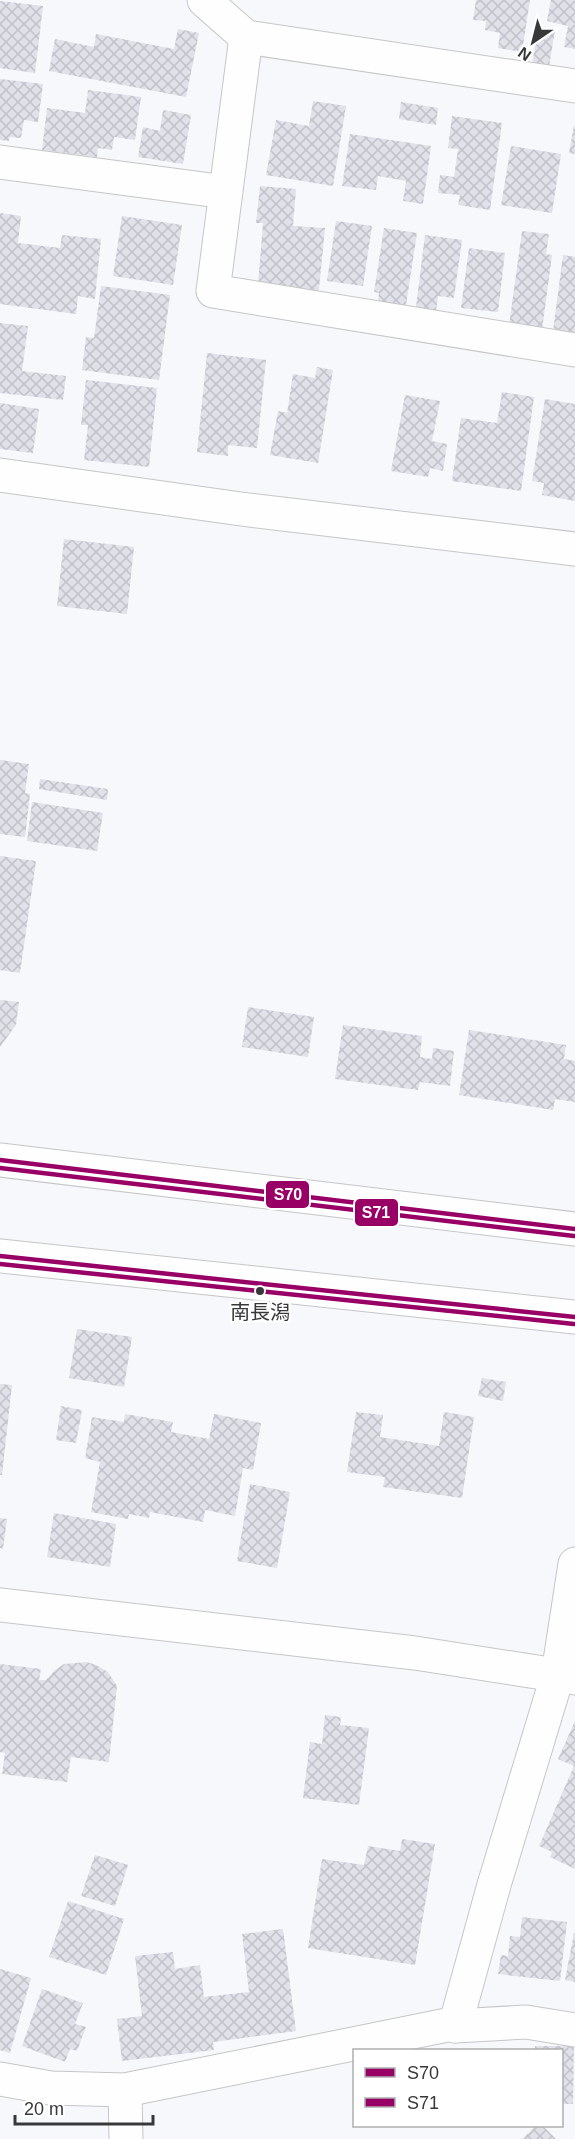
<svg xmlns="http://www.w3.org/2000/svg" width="575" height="2139" viewBox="0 0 575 2139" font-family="Arial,'Noto Sans JP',sans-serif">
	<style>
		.building { fill: url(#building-cross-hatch) }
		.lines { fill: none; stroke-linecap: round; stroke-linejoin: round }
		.street-casing { stroke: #c6c6c8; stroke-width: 35 }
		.secondary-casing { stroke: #c6c6c8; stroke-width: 35 }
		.street { stroke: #fefefe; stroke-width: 33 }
		.secondary { stroke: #fefefe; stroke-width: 33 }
		.bus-1-casing { stroke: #fff; stroke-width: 9 }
		.bus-2-casing { stroke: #fff; stroke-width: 9 }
		.bus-1 { stroke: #906; stroke-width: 4.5 }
		.bus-2 { stroke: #906; stroke-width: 4.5 }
		.bus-dot { fill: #38383a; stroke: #fff; stroke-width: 2 }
		.labels { text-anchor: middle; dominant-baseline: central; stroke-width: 5; stroke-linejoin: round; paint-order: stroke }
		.bus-label { font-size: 20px; fill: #38383a; stroke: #fff }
		.line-badge { stroke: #fff; stroke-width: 2 }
		.badge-label { font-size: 16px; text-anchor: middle; font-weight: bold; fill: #fff }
	</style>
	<defs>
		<pattern id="building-cross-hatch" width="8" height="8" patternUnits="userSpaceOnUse" patternTransform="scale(1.5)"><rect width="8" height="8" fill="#e0e1e9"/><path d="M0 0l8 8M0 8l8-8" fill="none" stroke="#c1c2c9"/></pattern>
	</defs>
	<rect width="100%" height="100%" fill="#f7f8fb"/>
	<path class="building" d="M476 0H530L522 52 498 48 500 33 485 30 486 21 473 20Z
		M551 0H575V49L564 47 568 26 547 21Z
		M0 1 43 6 35 73 0 68Z
		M538 27 555 30 549 67 532 65Z
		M178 29 199 33 186 97 49 71 55 39 94 47 96 34 174 49Z
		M0 79 43 84 38 122 24 120 21 138 10 137 9 141 0 140Z
		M88 90 141 97 135 140 114 137 112 150 98 148 97 157 42 150 47 108 85 113Z
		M313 101 346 106 333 186 266 175 276 120 309 126Z
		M401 102 438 108 436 125 399 119Z
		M163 110 191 115 183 164 138 157 143 127 160 131Z
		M452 116 502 123 490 210 458 205 460 195 438 193 440 175 454 177 458 149 448 148Z
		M574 125 575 126V154L569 153Z
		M350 134 431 146 423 204 403 201 406 181 378 176 376 190 342 186Z
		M511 146 561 154 552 213 501 205Z
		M260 186 296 189 293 226 325 228 318 299 258 285 263 223H256Z
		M0 213 21 216 18 243 60 248 62 235 101 239 95 299 78 296 76 314 0 304Z
		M122 216 182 225 173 285 113 276Z
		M336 221 372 226 363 286 327 281Z
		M384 228 417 233 405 312 377 308 379 293 374 292Z
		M522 231 549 234 546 254 552 255 542 330 509 326Z
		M425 235 462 240 454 298 438 296 435 318 415 315Z
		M469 248 505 253 498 312 461 308Z
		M563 255 575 257V334L553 331Z
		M101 286 170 295 159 380 82 370 86 337 94 338Z
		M0 323 28 326 22 371 66 376 63 400 0 393Z
		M207 353 266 360 257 448 228 445V456L197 452Z
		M317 367 333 370 318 463 270 455 278 411 287 413 293 374 315 378Z
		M86 380 157 388 149 467 84 460 88 425H81Z
		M502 392 534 397 521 491 452 481 461 418 497 423Z
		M405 395 440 401 432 441 447 444 443 471 430 468 428 477 391 471Z
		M545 399 575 404V501L542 495 544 483 532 481Z
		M0 403 39 409 33 453 0 449Z
		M64 539 134 547 127 614 57 606Z
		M0 760 29 764 25 793 30 794 25 837 0 834Z
		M40 779 108 789 107 800 39 789Z
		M32 802 103 813 97 851 27 841Z
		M0 856 36 861 20 973 0 970Z
		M0 1000 19 1002 16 1025 0 1047Z
		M248 1007 314 1017 308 1057 242 1047Z
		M343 1025 422 1036 420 1057 432 1059 433 1048 454 1051 450 1086 420 1082 418 1090 335 1079Z
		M469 1030 566 1045 564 1059 575 1061V1102L555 1099 553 1110 459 1095Z
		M77 1329 132 1337 124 1387 69 1378Z
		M482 1378 506 1382 503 1401 478 1396Z
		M0 1384 12 1385 2 1475H0Z
		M61 1406 82 1410 76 1443 56 1440Z
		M356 1412 383 1415 380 1437 439 1446 444 1412 474 1417 462 1498 383 1487 385 1477 347 1472Z
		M125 1414 173 1422 171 1432 209 1439 214 1414 261 1423 253 1470 243 1468 235 1516 205 1510 203 1522 150 1512 149 1518 129 1514 128 1519 91 1512 100 1462 85 1458 92 1417 124 1422Z
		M250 1484 290 1492 277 1568 237 1561Z
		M54 1513 116 1524 110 1567 47 1557Z
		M0 1518 7 1519 3 1549 0 1548Z
		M87 1662 96 1665 108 1672 117 1686 109 1762 71 1757 67 1782 2 1774 5 1753 0 1752V1664L41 1669 39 1680H46L55 1670 64 1664Z
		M325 1715 341 1717 340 1725 369 1728 359 1805 303 1798 310 1742 322 1744Z
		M575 1721V1869L550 1857 552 1852 539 1846 574 1766 558 1759Z
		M402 1839 435 1844 415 1965 308 1948 322 1859 364 1865 368 1846 400 1851Z
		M95 1855 128 1865 115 1906 81 1896Z
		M68 1901 124 1919 106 1975 49 1957Z
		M522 1917 567 1922 560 1981 498 1974 501 1955 508 1956 510 1936 520 1937Z
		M283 1929 296 2031 213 2042 214 2050 122 2061 117 2019 142 2016 135 1956 173 1952 175 1969 200 1965 204 1997 249 1992 242 1934Z
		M574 1933 575 1934V1982L565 1980Z
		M0 1969 31 1978 10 2053 0 2050Z
		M42 1989 83 2003 75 2024 86 2027 77 2051 70 2049 65 2062 22 2046Z
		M535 2046H574L573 2104H562V2050H535Z
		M536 2126H543L556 2139H522Z"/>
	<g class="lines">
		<defs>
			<path id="street" d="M204 0 246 37
				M575 86 246 37 213 291 575 350
				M0 162 226 192
				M0 475 241 509 575 549
				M455 2026 494 1885 558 1674 575 1564
				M125 2090 126 2139"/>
			<path id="secondary" d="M0 1160 575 1229
				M0 1256 575 1317
				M0 1605 415 1653 575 1678
				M0 2079 51 2088 125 2090 452 2024 455 2026 526 2022 575 2030"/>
		</defs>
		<use href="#street" class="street-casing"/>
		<use href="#secondary" class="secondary-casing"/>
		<use href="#street" class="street"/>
		<use href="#secondary" class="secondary"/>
		<defs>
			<path id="bus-1" d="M0 1160 575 1229
				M0 1256 575 1317"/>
			<path id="bus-2" d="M0 1168 574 1236
				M0 1264 574 1324"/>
		</defs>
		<use href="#bus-1" class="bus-1-casing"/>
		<use href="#bus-2" class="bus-2-casing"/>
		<use href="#bus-1" class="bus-1"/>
		<use href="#bus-2" class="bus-2"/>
	</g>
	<circle class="bus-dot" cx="260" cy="1291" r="5"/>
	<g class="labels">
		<g class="bus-label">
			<text x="260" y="1312">南長潟</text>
		</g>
	</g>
	<g class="line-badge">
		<rect x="265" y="1180" width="45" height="29" rx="6" fill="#906"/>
		<rect x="354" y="1198" width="45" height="29" rx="6" fill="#906"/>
	</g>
	<g class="badge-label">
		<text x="288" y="1200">S70</text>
		<text x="376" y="1218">S71</text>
	</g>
	<rect x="353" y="2049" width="210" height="78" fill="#ffffff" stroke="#afafb0" stroke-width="1.5"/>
	<rect x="365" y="2068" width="30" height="9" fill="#990066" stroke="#afafb0" stroke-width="1.5"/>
	<text x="407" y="2079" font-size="18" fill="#38383a">S70</text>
	<rect x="365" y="2098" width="30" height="9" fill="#990066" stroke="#afafb0" stroke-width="1.5"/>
	<text x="407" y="2109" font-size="18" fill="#38383a">S71</text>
	<g transform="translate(533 42) rotate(215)" stroke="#ffffff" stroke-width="4.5" paint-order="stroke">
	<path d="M0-4.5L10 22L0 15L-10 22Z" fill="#38383a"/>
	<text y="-9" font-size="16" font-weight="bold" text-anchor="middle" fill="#38383a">N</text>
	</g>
	<path d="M15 2115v9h138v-9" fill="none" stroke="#38383a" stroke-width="3"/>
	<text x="24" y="2115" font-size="18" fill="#38383a" stroke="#ffffff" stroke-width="4.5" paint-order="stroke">20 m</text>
</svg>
